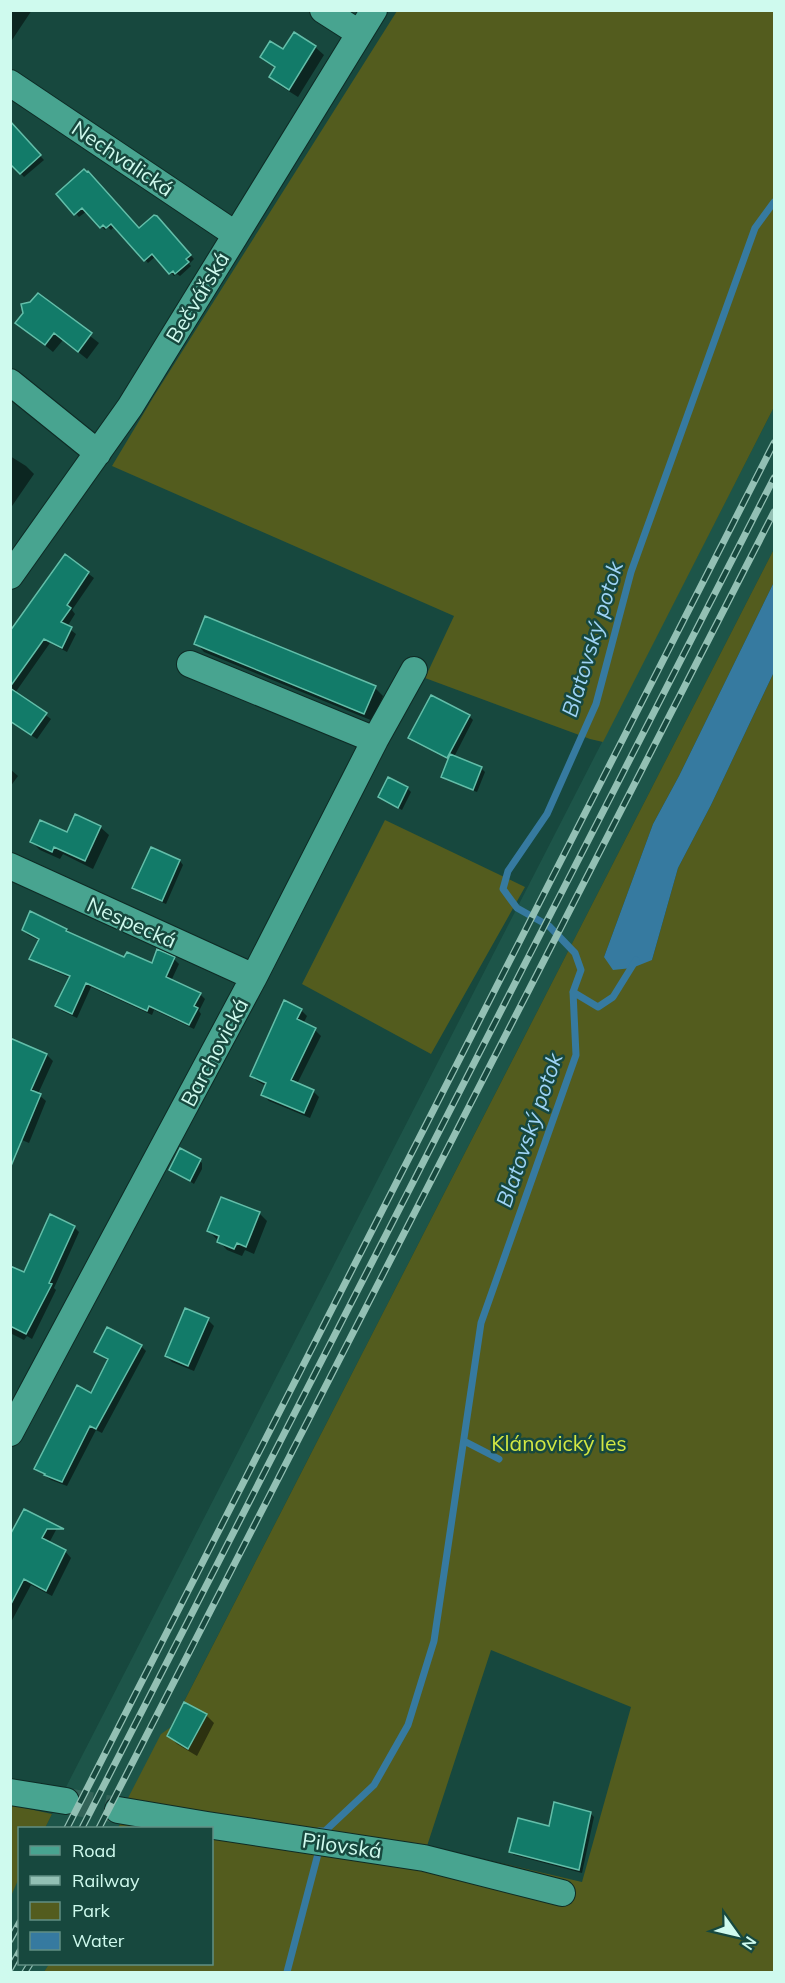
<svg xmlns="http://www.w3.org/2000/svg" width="785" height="1983" viewBox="0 0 785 1983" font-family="Mulish,sans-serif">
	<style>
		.built { fill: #1d5549 }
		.green { fill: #535c1e; fill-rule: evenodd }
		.water { fill: #367aa0 }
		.shadow { fill: #0007 }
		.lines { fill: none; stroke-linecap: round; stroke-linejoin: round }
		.stream { stroke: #367aa0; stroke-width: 7 }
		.building { fill: #127b69; stroke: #63bea9; stroke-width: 1.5 }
		.minor-tunnel { stroke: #336358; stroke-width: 26; stroke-dasharray: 26 13; stroke-linecap: butt }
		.minor-casing { stroke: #0e2b25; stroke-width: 28 }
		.minor { stroke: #48a490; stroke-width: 26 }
		.rail-casing { stroke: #93c0b4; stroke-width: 7 }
		.rail { stroke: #17483e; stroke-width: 4.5; stroke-dasharray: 14; stroke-linecap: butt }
		.labels { text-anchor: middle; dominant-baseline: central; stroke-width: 5; stroke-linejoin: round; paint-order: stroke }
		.street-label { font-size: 21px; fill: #cffaee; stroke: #17483e }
		.park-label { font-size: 21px; fill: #d2e743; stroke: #17483e }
		.water-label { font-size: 22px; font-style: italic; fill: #9ed3f5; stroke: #17483e }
	</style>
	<rect width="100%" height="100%" fill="#17483e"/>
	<path class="built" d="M774 407V549L135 1797 118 1828H45Z
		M19 1878 20 1964H49L44 1972H11L10 1896Z"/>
	<path class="green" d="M397 11H774V407L603 742 590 739 425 678 454 616 112 466 154 396Z
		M774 549V582L679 776 653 824 604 957 652 960 678 868 711 805 774 672V1972H44L49 1964H212V1828H118L132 1801 127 1800 161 1734 171 1727ZM491 1650 631 1707 582 1882 427 1846Z
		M385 820 525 887 431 1054 302 984Z
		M11 1805 52 1814 45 1828H20L19 1878 11 1896Z"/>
	<path class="water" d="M774 582V672L711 805 678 868 652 960 632 968 613 970 604 957 653 824 679 776Z"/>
	<path class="shadow" d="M10 10H32L10 43Z
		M294 34 315 47 324 55 298 97 279 85 271 77 276 69 262 57 283 51Z
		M10 125 44 160 24 177 10 162Z
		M58 194 139 230 156 218 194 259 189 264 191 266 180 276 177 274 174 276 156 256 148 263 115 226 111 230 108 227 105 230 87 211 79 217Z
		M38 295 99 343 87 359 63 340 53 352 17 322Z
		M10 456 26 466 34 474 10 509Z
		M65 556 94 578 72 610 75 614 67 627 76 634 67 652 50 643 15 693 51 719 37 739 10 721V634Z
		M196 643 375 688 383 696 373 721 204 652Z
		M432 697 469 716 473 720 454 757 481 768 485 772 477 792 446 780 443 777 449 760 414 742 410 738Z
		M10 769 18 776 10 787Z
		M407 788 411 792 402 810 380 797Z
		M100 827 109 835 93 869 63 854 60 859 40 850 32 842Z
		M152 849 180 861 183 865 166 904 138 892 134 888Z
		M23 930H66L70 935 125 959 152 964 174 959 179 964 171 981 200 994 205 999 199 1011 201 1014 194 1029 154 1010 152 1015 91 987 77 1018 62 1011 57 1006 70 978 36 963 31 958 40 941 28 935Z
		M301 1010 307 1016 303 1024 315 1030 321 1036 297 1084 313 1091 319 1097 310 1118 269 1101 263 1095 266 1086 257 1081 251 1075Z
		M10 1040 47 1055 53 1061 38 1094 46 1101 29 1143 10 1135Z
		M197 1159 202 1163V1169L194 1184 171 1169Z
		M259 1213 267 1221 254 1254 245 1250 242 1256 227 1250 209 1231Z
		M74 1227 79 1232 54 1288 56 1290 32 1339 27 1336 24 1340 10 1333V1294L24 1274Z
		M208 1320 214 1326 194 1371 172 1362 166 1356Z
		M141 1346 146 1351 102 1433 96 1430 67 1486 51 1480 41 1473 36 1468 91 1395 108 1361 96 1352Z
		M50 1524 56 1530 49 1543 65 1551 71 1558 52 1596 31 1585 10 1624V1538Z
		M206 1715 214 1723 197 1756 177 1744 169 1736Z
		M590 1813 594 1817 582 1873 514 1855 510 1852Z"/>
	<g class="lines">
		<path class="stream" d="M573 992 598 1007 613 997 636 960
			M464 1441 499 1459
			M319 1831H325L374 1785 408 1725 434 1641 481 1323 576 1055 573 992 581 970 575 953 549 926 517 908 503 889 508 871 547 814 596 704 631 572 755 228 774 202
			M287 1972 319 1850"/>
	</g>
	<path class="building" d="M294 32 316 46 289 90 269 77 275 67 260 57 270 41 283 49Z
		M10 121 41 155 20 174 10 164Z
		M84 169 87 172 88 171 139 228 154 215 157 216 191 255 186 259 189 262 175 274 173 271 169 274 152 254 144 261 111 224 106 228 103 225 100 228 82 208 74 215 56 194Z
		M38 293 92 333 78 352 54 333 45 345 15 323 23 313 21 304 30 302Z
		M65 554 89 572 67 605 71 608 61 622 72 627 62 648 44 639 10 687V631Z
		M205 616 376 686 364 714 194 644Z
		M10 688 47 713 31 735 10 721Z
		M431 695 470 715 447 758 408 738Z
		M450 754 482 767 473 790 441 777Z
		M388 777 408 787 398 808 378 797Z
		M75 814 101 826 85 861 54 847 52 852 30 842 40 820 67 832Z
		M151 847 180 860 162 901 132 888Z
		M30 911 67 929 66 931 124 957 127 952 152 963 157 949 175 957 166 977 201 993 194 1006 198 1008 189 1025 149 1006 147 1011 86 983 72 1014 55 1006 70 976 29 959 39 939 22 930Z
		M284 1000 302 1009 297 1019 316 1028 291 1080 314 1090 304 1113 261 1095 266 1083 250 1076Z
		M10 1038 47 1054 31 1090 41 1094 11 1166Z
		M180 1148 201 1159 190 1181 169 1170Z
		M221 1197 260 1212 246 1247 237 1243 234 1249 217 1242 219 1236 207 1231Z
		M50 1214 75 1226 49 1283 52 1284 26 1334 10 1326V1266L24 1272Z
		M185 1308 209 1318 188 1366 165 1356Z
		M107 1327 142 1345 96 1429 90 1426 62 1482 44 1475 45 1474 34 1469 77 1385 91 1393 108 1359 94 1352Z
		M24 1509 64 1529H47L42 1538 66 1550 46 1591 24 1579 10 1606V1535Z
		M184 1702 207 1714 188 1749 167 1736Z
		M554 1802 591 1812 579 1870 509 1852 518 1818 549 1826Z"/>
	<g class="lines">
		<path class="minor-tunnel" d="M66 1801 118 1810"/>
		<defs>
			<path id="minor" d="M323 10 359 33
				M10 83 235 234
				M10 382 98 453
				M10 576 130 407 374 10
				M190 664 375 740
				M10 866 254 977
				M10 1433 254 977 375 740 414 670
				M10 1792 66 1801
				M118 1810 207 1825 424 1858 562 1893"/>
		</defs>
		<use href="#minor" class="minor-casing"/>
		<use href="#minor" class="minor"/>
		<defs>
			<path id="rail" d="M67 1828 774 443
				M82 1828 774 478
				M99 1828 774 512
				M10 1940 20 1922
				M10 1969 20 1951
				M25 1972 30 1964"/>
		</defs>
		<use href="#rail" class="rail-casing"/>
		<use href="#rail" class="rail"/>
	</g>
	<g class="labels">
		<g class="street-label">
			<text transform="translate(123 158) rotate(34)">Nechvalická</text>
			<text transform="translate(197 297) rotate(-59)">Bečvářská</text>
			<text transform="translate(132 922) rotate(24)">Nespecká</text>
			<text transform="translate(214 1052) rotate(-62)">Barchovická</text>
			<text transform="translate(342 1845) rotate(8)">Pilovská</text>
		</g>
		<g class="park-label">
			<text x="559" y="1443">Klánovický les</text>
		</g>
		<g class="water-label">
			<text transform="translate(592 639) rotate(-73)">Blatovský potok</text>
			<text transform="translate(529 1130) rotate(-71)">Blatovský potok</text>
		</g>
	</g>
	<rect width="785" height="1983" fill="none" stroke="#cffaee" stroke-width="24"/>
	<rect x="18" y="1827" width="195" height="138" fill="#17483e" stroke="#618f84" stroke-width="1.5"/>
	<rect x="30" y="1846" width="30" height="9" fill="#48a490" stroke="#618f84" stroke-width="1.5"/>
	<text x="72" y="1857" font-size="18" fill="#cffaee">Road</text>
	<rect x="30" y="1876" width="30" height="9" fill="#93c0b4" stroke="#618f84" stroke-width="1.5"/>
	<text x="72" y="1887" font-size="18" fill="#cffaee">Railway</text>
	<rect x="30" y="1902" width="30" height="18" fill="#535c1e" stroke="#618f84" stroke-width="1.5"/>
	<text x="72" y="1917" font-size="18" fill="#cffaee">Park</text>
	<rect x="30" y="1932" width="30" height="18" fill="#367aa0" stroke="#618f84" stroke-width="1.5"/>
	<text x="72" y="1947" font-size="18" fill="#cffaee">Water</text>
	<g transform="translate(737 1935) rotate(124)" stroke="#17483e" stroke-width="4.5" paint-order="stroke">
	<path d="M0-4.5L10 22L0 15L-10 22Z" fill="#cffaee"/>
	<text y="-9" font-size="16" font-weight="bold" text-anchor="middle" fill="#cffaee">N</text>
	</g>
</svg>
